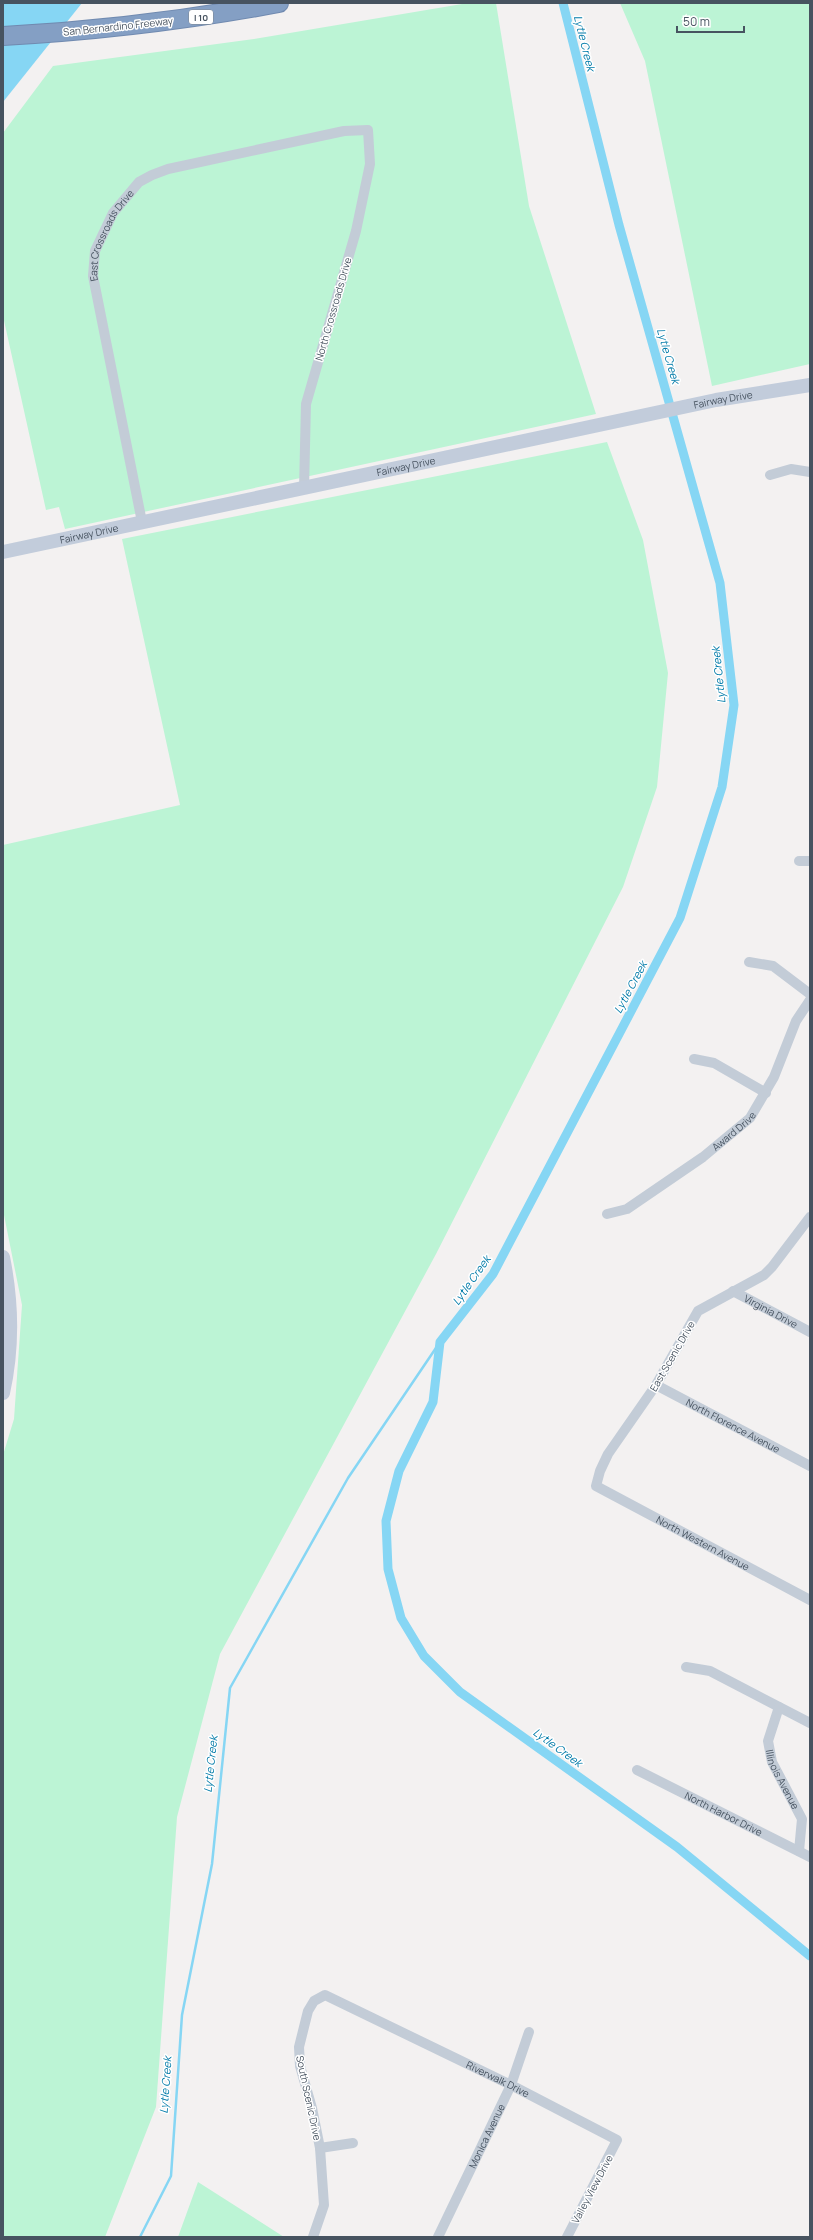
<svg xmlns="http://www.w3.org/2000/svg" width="813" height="2240" viewBox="0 0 813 2240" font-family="Manrope,sans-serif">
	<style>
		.green { fill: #bcf4d5 }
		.water { fill: #86d6f4 }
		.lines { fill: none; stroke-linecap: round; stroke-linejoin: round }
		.stream { stroke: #86d6f4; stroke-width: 2.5 }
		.canal { stroke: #86d6f4; stroke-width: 9 }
		.highway-casing { stroke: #708ab0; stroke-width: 20 }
		.street { stroke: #c3ccd7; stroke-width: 10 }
		.secondary { stroke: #c2ccdb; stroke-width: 14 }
		.highway { stroke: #849fc4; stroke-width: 18 }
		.labels { text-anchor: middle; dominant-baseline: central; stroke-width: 3; stroke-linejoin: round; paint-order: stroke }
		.shield { fill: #fff; stroke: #7e8790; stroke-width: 1 }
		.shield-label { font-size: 9px; font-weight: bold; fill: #475360 }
		.street-label { font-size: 10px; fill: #475360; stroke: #fff }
		.water-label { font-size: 11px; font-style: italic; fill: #027ba9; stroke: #fff }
	</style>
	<rect width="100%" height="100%" fill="#f3f1f1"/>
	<path class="green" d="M468 3H496L529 206 596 414 65 529 59 507 46 510 3 316V133L53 66 254 39Z
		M620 3H810V364L712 386 645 61Z
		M607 442 643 540 668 673 657 787 623 887 436 1254 220 1654 177 1817 156 2107 105 2237H3V1455L14 1419 22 1305 3 1210V845L180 805 122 539Z
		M198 2182 284 2237H178Z"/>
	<path class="water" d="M3 3H82L3 102Z"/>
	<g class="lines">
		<path class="stream" d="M140 2237 171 2176 182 2015 212 1864 230 1688 348 1478 440 1342"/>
		<path class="canal" d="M563 3 619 225 720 583 734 705 722 787 680 918 493 1274 440 1342 433 1402 399 1471 386 1521 388 1569 401 1618 424 1656 460 1692 677 1847 810 1956"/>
		<defs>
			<path id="highway" d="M3 36C96 31 188 20 279 3"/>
		</defs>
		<use href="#highway" class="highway-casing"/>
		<g class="street">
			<path d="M770 475 791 469 810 472"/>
			<path id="s1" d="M142 522 93 276 95 251 113 213 139 182 152 175 168 169 344 131 368 130 370 164 356 231 306 404 304 489"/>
			<path d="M799 861H810"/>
			<path d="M749 962 773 966 810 994"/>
			<path d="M694 1059 714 1063 766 1093"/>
			<path id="s2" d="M607 1214 627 1209 703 1157 750 1118 774 1077 796 1021 810 1000"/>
			<path id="s3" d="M810 1217 772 1267 764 1275 698 1311 656 1385 608 1454 600 1471 596 1486 810 1600"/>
			<path id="s4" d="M733 1291 810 1332"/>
			<path id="s5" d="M656 1385 810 1466"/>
			<path d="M686 1667 710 1671 810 1723"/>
			<path id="s6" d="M779 1707 768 1741 772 1762 802 1819 799 1851"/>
			<path id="s7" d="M637 1770 810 1857"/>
			<path d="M320 2148 353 2143"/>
			<path id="s8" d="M313 2237 324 2205 320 2148 312 2108 300 2066 299 2047 308 2011 314 2001 325 1995 511 2085 617 2140 567 2237"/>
			<path id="s9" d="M438 2237 511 2085 529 2032"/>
		</g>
		<g class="secondary">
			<path id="s10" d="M3 552 716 400 810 385"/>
			<path d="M3 1257C12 1302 13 1348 3 1393"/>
		</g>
		<use href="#highway" class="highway"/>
	</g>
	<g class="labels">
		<rect class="shield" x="189" y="10" width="24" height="14" rx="3"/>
		<g class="shield-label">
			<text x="201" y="17">I 10</text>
		</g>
		<g class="street-label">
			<text transform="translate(118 26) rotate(-6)">San Bernardino Freeway</text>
			<text stroke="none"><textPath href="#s1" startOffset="296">East Crossroads Drive</textPath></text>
			<text transform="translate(333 309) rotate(-74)">North Crossroads Drive</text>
			<text stroke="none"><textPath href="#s10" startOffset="736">Fairway Drive</textPath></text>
			<text stroke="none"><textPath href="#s10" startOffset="412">Fairway Drive</textPath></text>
			<text stroke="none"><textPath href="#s10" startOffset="88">Fairway Drive</textPath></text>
			<text stroke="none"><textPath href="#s2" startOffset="153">Award Drive</textPath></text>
			<text stroke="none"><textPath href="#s4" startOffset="43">Virginia Drive</textPath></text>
			<text transform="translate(672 1356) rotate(-60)">East Scenic Drive</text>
			<text stroke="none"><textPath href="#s5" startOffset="87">North Florence Avenue</textPath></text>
			<text stroke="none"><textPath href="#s3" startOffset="474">North Western Avenue</textPath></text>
			<text stroke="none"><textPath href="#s6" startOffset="77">Illinois Avenue</textPath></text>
			<text stroke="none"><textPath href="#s7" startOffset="97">North Harbor Drive</textPath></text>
			<text stroke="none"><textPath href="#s8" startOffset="448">Riverwalk Drive</textPath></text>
			<text transform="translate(309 2098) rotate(78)">South Scenic Drive</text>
			<text stroke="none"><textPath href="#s9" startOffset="112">Monica Avenue</textPath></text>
			<text transform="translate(592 2189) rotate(-62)">Valley View Drive</text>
		</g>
		<g class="water-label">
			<text transform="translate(585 43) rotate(76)">Lytle Creek</text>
			<text transform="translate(669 356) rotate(74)">Lytle Creek</text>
			<text transform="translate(718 675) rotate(-96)">Lytle Creek</text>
			<text transform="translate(630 987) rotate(-62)">Lytle Creek</text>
			<text transform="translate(471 1280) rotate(-55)">Lytle Creek</text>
			<text transform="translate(558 1747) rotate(36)">Lytle Creek</text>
			<text transform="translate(210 1764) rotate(-84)">Lytle Creek</text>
			<text transform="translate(165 2085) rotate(-86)">Lytle Creek</text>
		</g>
	</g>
	<rect width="813" height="2240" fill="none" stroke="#475360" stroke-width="8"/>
	<path d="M677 26v6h67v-6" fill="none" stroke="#475360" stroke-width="2"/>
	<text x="683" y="26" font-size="12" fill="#475360" stroke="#ffffff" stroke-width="3" paint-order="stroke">50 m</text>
</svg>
